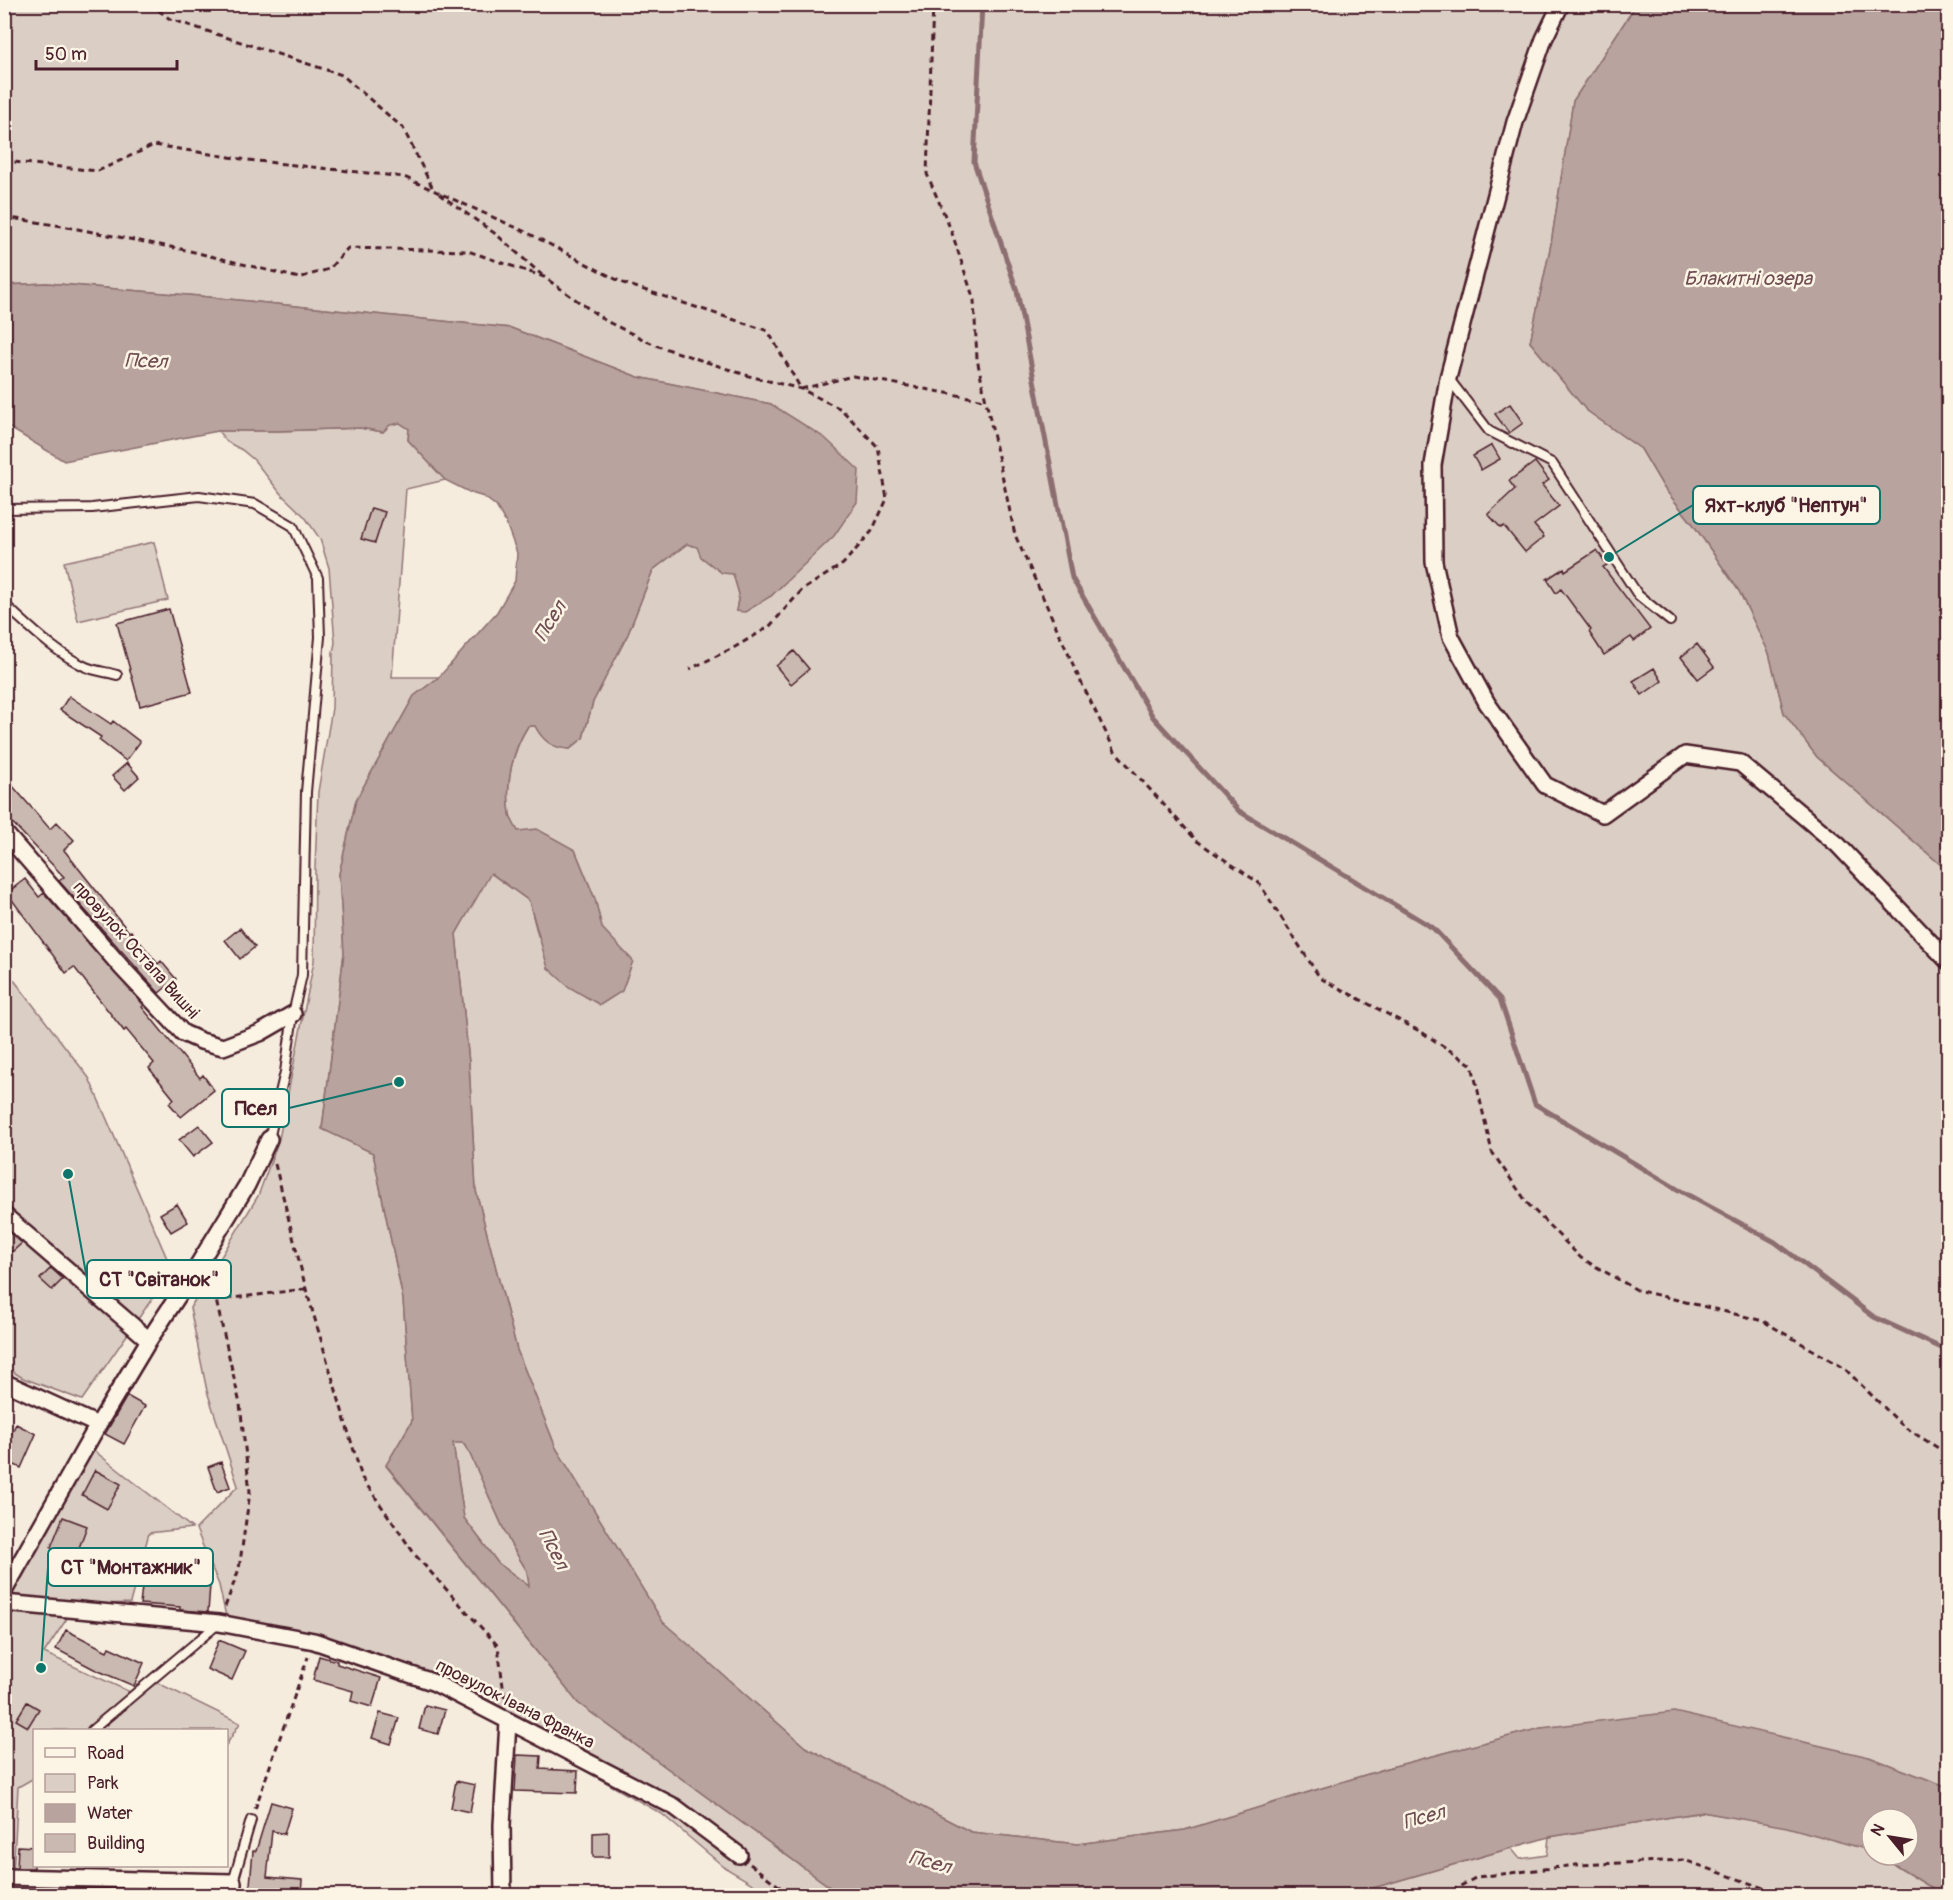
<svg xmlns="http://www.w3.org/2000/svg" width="1953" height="1900" viewBox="0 0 1953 1900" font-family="Pangolin,sans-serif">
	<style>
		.green { fill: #dbcec4; stroke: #927678; stroke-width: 1.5 }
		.water { fill: #b8a39e; stroke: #8c6e70; stroke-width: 1.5; fill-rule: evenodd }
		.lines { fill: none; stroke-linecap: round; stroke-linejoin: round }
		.stream { stroke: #8c6e70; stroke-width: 5 }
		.building { fill: #cab9b1; stroke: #4a1f2b; stroke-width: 1.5 }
		.lane-casing { stroke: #4a1f2b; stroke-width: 12 }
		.street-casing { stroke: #4a1f2b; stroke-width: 20 }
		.path { stroke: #4a1f2b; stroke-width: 3; stroke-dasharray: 6 4.5; stroke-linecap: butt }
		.lane { stroke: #fcf5e5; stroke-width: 8 }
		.street { stroke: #fcf5e5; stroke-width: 15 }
		.labels { text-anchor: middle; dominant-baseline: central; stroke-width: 5; stroke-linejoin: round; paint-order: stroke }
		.street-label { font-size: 18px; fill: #4a1f2b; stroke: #fcf5e5 }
		.water-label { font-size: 20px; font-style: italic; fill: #704d53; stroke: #fcf5e5 }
		.leader { fill: none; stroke: #0f766e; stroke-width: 2 }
		.callout-dot { fill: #0f766e; stroke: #fcf5e5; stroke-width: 2 }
		.callout { fill: #fcf5e5; stroke: #0f766e; stroke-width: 2 }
		.callout-label { font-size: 20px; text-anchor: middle; font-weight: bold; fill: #4a1f2b }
	</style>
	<rect width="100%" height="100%" fill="#f5ecde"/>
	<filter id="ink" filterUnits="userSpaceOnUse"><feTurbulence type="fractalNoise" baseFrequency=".0167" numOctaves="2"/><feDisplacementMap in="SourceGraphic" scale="12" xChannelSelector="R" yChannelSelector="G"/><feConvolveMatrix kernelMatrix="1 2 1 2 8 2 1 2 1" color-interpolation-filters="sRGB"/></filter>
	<g filter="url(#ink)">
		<path class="green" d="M4 5H1636L1573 101 1551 244 1530 342 1586 410 1641 449 1664 488 1693 524 1739 591 1769 653 1784 713 1817 757 1948 871V1787L1869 1757 1541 1728 1391 1767 1185 1830 1077 1844 971 1832 805 1747 663 1623 556 1448 517 1350 476 1191 469 1063 456 934 490 873 529 901 538 936 632 961 602 928 595 899 575 850 518 832C515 826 511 820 510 814 505 784 512 751 528 726H535C543 741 552 748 570 749L583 738 593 702 628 634 653 570 687 544 698 547 733 573 739 594 736 611 771 596 797 570 771 404 638 377 511 328 199 296 47 283 5 285Z
			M400 423 409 429 408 440 445 480 406 489 392 677H439L414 696 356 800 339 874 344 953 322 1128 373 1153 403 1299 412 1421 386 1466 578 1703 841 1895H771L724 1867 662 1814 456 1698 301 1646 229 1630 219 1585 196 1529 238 1486 207 1391 190 1308 258 1196 279 1139 314 961 315 868 318 792 332 708 333 652 335 643 329 568 320 539 305 517 281 494 254 460 242 450 227 442 218 431H278L360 428 383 432 390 424Z
			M154 542 168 600 78 621 64 562Z
			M4 967 89 1078 172 1270 82 1400 23 1378 5 1367Z
			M453 1442 463 1443 469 1452 510 1543 527 1571 530 1587 498 1563 464 1518Z
			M92 1449 192 1528 149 1533 130 1603 76 1605 44 1653 130 1692 158 1683 240 1723 227 1744 226 1730H34V1778L18 1787 12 1895 5 1896V1600Z
			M1702 1812 1787 1826 1869 1849 1872 1851V1855H1878L1927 1885 1948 1895 1337 1896 1373 1888 1511 1848 1520 1859 1547 1855 1549 1837Z"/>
		<path class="water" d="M1636 5H1948V871L1817 757 1784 713 1769 653 1739 591 1693 524 1664 488 1641 449 1586 410 1530 342 1551 244 1573 101Z
			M47 283 199 296 511 328 638 377 771 404 825 438 859 470 857 502 834 536 771 596 745 612 736 611 739 594 733 574 722 573 701 557 697 547 687 544 653 570 628 634 593 702 583 738 570 749C552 748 543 741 535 726H528C512 751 505 784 510 814 511 820 515 826 518 831L537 829 575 850 595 899 602 928 633 961 622 991 600 1005 569 987 548 968 529 901 491 873 456 934 469 1063 476 1191 517 1350 556 1448 663 1622 805 1747 971 1832 1077 1844 1185 1830 1391 1767 1541 1728 1674 1712 1869 1757 1948 1787V1895L1927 1885 1878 1855H1908V1819H1872V1851L1787 1827 1702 1812 1549 1837 1373 1888 1337 1895H841L578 1703 386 1465 412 1421 403 1299 373 1153 322 1129 344 953 339 874 356 800 414 696 439 677 497 612 515 581 517 553 506 523 496 506 484 497 471 493 445 480 408 440 409 429 400 423 390 425 383 432 360 428 278 431H218L64 461 5 425V285ZM453 1443H463L469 1452 510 1543 527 1571 529 1586 498 1563 464 1518Z"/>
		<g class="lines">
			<path class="stream" d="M982 4 974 162 1017 291 1072 578 1153 717 1239 811 1433 928 1500 999 1535 1104 1677 1189 1775 1242 1874 1317 1948 1351"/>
		</g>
		<path class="building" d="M1510 404 1523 423 1509 433 1495 414Z
			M1492 445 1500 459 1481 470 1473 456Z
			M1535 462 1549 480 1542 485 1559 506 1534 525 1544 537 1525 552 1504 526 1501 528 1488 514 1515 489 1509 481Z
			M371 508 385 512 375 543 361 539Z
			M1597 550 1607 565 1603 567 1650 629 1634 641 1631 637 1604 655 1589 632 1591 630 1561 589 1556 593 1547 579 1564 568 1565 571Z
			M169 609 192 692 140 706 117 623Z
			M1697 644 1714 667 1698 679 1681 657Z
			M794 651 809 669 791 684 776 666Z
			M1654 668 1662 681 1642 695 1633 681Z
			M69 696 111 724 113 721 140 742 126 761 99 740 101 737 60 710Z
			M127 763 139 777 125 790 112 776Z
			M4 776 50 829 57 822 74 840 64 850 129 932 131 931 158 964 161 961 176 979 159 993 59 881 64 877 4 814Z
			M25 879 39 897 44 893 144 1005 142 1007 200 1078 203 1075 214 1090 181 1117 169 1103 174 1099 149 1068 154 1063 126 1029 124 1031 74 967 66 973 7 893Z
			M240 928 255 947 240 959 225 940Z
			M199 1125 213 1142 193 1157 179 1140Z
			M177 1204 188 1222 171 1232 160 1214Z
			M10 1233 22 1243 12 1252 4 1245V1239Z
			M51 1268 63 1279 52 1290 40 1279Z
			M127 1396 145 1406 124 1444 105 1434Z
			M16 1424 36 1434 21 1468 4 1460V1449Z
			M221 1462 230 1487 217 1492 208 1467Z
			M95 1470 121 1484 107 1509 82 1495Z
			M63 1517 87 1526 76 1556 51 1547Z
			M143 1578 210 1585 208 1612 180 1610V1607L140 1604Z
			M66 1630 107 1651 109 1647 144 1663 134 1686 94 1669 56 1649Z
			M219 1640 245 1651 232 1680 207 1669Z
			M319 1656 337 1661V1664L381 1678 372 1707 351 1701 353 1691 313 1680Z
			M27 1702 39 1709 28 1727 16 1720Z
			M425 1705 445 1710 438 1734 419 1729Z
			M380 1713 399 1718 391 1744 372 1738Z
			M517 1755 541 1756 540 1769 578 1771 577 1793 515 1791Z
			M456 1781 475 1785 470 1812 451 1808Z
			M271 1802 292 1808 284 1834 272 1831 267 1877 302 1880 301 1896H249L253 1851H256Z
			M609 1832V1857H593V1833Z
			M18 1846 34 1847V1868H17Z
			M35 1887 57 1888V1896H35Z"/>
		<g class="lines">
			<defs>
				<path id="lane" d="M1449 379 1489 431 1552 463 1638 595 1670 621
					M4 509 92 508 199 496 255 504 293 526 318 578 320 637 306 792 302 975 293 1014 285 1072 269 1139
					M4 604C30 627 54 652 86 667 95 671 107 672 117 675
					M92 1730 218 1624
					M233 1882 251 1820"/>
				<path id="street" d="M1561 4 1544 39 1515 122 1448 378 1433 465 1434 562 1451 637 1487 703 1545 785 1603 814 1685 755 1740 763 1838 845 1948 961
					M4 832 122 968 183 1033 201 1041 223 1047 260 1033 293 1014
					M4 1215 149 1340
					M4 1382 98 1425
					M4 1591 98 1425 149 1340 193 1273 247 1185 269 1139
					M4 1603 219 1623 314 1641 435 1683 675 1807 739 1855
					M4 1877 233 1882V1896
					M503 1896 502 1825 508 1722"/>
			</defs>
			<use href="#lane" class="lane-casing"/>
			<use href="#street" class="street-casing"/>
			<path class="path" d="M150 4 170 19 342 75 403 128 434 191
				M933 4 927 174 951 230 974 300 977 359 1015 535 1080 680 1115 751 1197 841 1259 883 1320 978 1423 1033 1472 1065 1492 1152 1528 1204 1581 1258 1637 1290 1763 1321 1844 1368 1904 1427 1948 1454
				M4 161 98 171 154 145 248 160 404 177 528 233 623 283 768 331 801 389 853 376 985 400
				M439 194 497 235 542 275
				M4 217 62 226 186 250 299 278 329 269 348 248 468 251 544 277 606 321 655 345 749 376 801 389 841 409 878 447 887 499 872 531 843 564 802 590 769 627 735 647 690 669
				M275 1164 306 1289 362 1478 416 1556 498 1646 505 1702
				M204 1286 216 1300 240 1404 250 1492 239 1569 225 1607
				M216 1300 306 1289
				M255 1809 308 1657
				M750 1864 792 1896
				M1442 1896 1477 1877 1576 1865 1684 1860 1786 1896"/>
			<use href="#lane" class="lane"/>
			<use href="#street" class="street"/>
		</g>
	</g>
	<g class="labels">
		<g class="street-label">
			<text transform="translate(136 950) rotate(48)">провулок Остапа Вишні</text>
			<text transform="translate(515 1704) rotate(27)">провулок Івана Франка</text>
		</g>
		<g class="water-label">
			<text x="1748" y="278">Блакитні озера</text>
			<text transform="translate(146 361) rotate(2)">Псел</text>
			<text transform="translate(550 621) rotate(-58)">Псел</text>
			<text transform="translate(554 1549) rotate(63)">Псел</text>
			<text transform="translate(1424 1817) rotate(-16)">Псел</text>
			<text transform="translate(930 1862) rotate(15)">Псел</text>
		</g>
	</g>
	<path class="leader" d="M1609 557L1693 505M399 1082L289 1108M68 1174L87 1279M41 1668L48 1567"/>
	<g class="callout-dot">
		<circle cx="1609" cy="557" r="6"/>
		<circle cx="399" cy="1082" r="6"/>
		<circle cx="68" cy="1174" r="6"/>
		<circle cx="41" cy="1668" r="6"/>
	</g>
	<g class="callout">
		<rect x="1693" y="486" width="187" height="38" rx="6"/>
		<rect x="222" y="1089" width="67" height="38" rx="6"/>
		<rect x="87" y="1260" width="144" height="38" rx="6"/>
		<rect x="48" y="1548" width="165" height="38" rx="6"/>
	</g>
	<g class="callout-label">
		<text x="1786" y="512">Яхт-клуб "Нептун"</text>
		<text x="256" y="1115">Псел</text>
		<text x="159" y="1286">СТ "Світанок"</text>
		<text x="131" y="1574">СТ "Монтажник"</text>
	</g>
	<rect width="1953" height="1900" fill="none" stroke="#fcf5e5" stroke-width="24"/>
	<rect x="12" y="12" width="1929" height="1876" fill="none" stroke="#4a1f2b" stroke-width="2" filter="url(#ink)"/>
	<rect x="33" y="1729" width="195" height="138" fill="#fcf5e5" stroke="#b59f9b" stroke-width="1.5"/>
	<rect x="45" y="1748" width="30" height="9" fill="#fcf5e5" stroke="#b59f9b" stroke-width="1.5"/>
	<text x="87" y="1759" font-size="18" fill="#4a1f2b">Road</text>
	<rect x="45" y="1774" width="30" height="18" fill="#dbcec4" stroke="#b59f9b" stroke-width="1.5"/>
	<text x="87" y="1789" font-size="18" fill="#4a1f2b">Park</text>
	<rect x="45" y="1804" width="30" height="18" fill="#b8a39e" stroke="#b59f9b" stroke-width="1.5"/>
	<text x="87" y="1819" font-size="18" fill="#4a1f2b">Water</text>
	<rect x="45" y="1834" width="30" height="18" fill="#cab9b1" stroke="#b59f9b" stroke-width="1.5"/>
	<text x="87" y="1849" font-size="18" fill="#4a1f2b">Building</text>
	<g transform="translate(1890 1837) rotate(300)"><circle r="28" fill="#fcf5e5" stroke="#b59f9b" stroke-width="1.5"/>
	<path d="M0-4.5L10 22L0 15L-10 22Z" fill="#4a1f2b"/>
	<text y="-9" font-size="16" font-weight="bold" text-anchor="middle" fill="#4a1f2b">N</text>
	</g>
	<path d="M36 60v9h141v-9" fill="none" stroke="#4a1f2b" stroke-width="3"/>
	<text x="45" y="60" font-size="18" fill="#4a1f2b" stroke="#fcf5e5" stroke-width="4.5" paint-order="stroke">50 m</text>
</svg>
